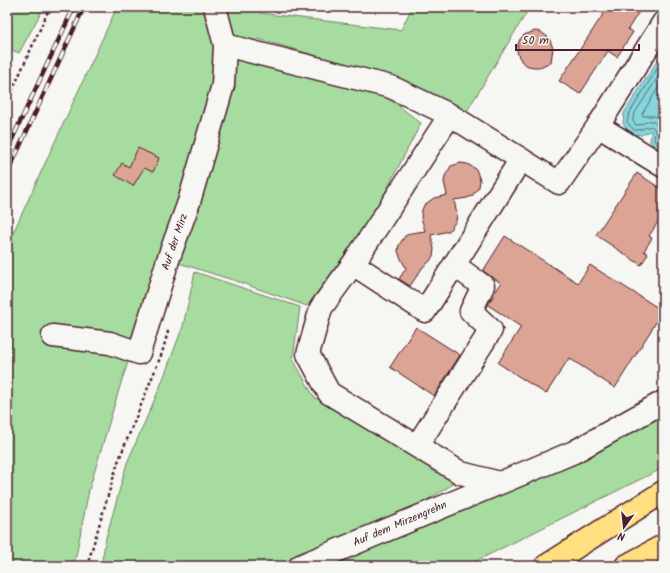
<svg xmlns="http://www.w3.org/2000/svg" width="670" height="573" viewBox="0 0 670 573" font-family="Kalam,sans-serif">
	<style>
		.green { fill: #a6dc9f; stroke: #787e65 }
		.water { fill: #84d6dc; stroke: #6d8d95 }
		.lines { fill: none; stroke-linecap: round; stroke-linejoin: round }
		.shore { stroke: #616872; stroke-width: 1 }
		.building { fill: #dba494; stroke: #4a1f2b }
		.minor-casing { stroke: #4a1f2b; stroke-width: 25 }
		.highway-casing { stroke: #4a1f2b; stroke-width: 25 }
		.path { stroke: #4a1f2b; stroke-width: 2.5; stroke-dasharray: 3 3; stroke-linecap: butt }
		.minor { stroke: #f6f6f2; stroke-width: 22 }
		.highway { stroke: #ffdf80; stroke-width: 22 }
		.rail-casing { stroke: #4a1f2b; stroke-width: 4.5 }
		.rail { stroke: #f6f6f2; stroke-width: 3; stroke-dasharray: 9; stroke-linecap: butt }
		.labels { text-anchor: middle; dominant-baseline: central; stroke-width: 4; stroke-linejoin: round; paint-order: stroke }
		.street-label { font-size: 11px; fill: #4a1f2b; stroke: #f6f6f2 }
	</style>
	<rect width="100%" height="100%" fill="#f6f6f2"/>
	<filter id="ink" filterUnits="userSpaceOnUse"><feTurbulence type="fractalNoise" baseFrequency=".025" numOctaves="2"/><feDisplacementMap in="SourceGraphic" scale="8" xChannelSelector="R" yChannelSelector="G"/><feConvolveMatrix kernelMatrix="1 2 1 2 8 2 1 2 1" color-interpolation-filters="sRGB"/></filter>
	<g filter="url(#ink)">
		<path class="green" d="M7 7H44L19 53 7 48Z
			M117 7H259V13L401 30 412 7H530L467 111 394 78 258 39 253 59 383 94 421 123 373 216 307 306 239 282 163 258 121 383 89 490 74 566H7V246Z
			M195 272 300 307 293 359 314 397 454 480 450 486 422 503 283 566H101L106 538 127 463 160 387 183 326Z
			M663 412V468L466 566H329L356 552 450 514 485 502 505 490Z"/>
		<path class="water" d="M663 52V151L657 150 650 141 651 130 642 135 631 134 623 124 624 113Z"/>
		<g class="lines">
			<path class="shore" d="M663 59 629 114 627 122 634 130C642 131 647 125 653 127L655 130 654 140 659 146 663 147
				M663 69 633 116V121L636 125C641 125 642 124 646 122 658 117 659 130 659 139L663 142
				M663 80 642 114 643 116H655L663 122"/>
		</g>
		<path class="building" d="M608 7H642L628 29 633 32 617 57 608 51 580 94 559 81Z
			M535 31 541 32 549 38 553 48 551 62 540 67H534L528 66 522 62 519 57 517 51 518 44 520 39 524 35Z
			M138 148 159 158 153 172 144 168 133 186 115 175 122 163 129 167Z
			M461 163 467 164 476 169 480 180 479 187 472 196 467 198 454 200 457 215 456 221 449 231 431 235 434 249 433 256 430 261 423 267 410 286 399 279 406 268 400 257 398 251 399 245 405 236 411 233 425 231 421 217 422 210 424 205 434 198 447 195 444 182 445 176 451 166Z
			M637 173 663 190V214L649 236 652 238 644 251 648 254 641 265 596 235Z
			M505 236 578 283 590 265 663 311 615 388 569 358 546 394 498 363 521 327 488 305 501 283 483 271Z
			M416 327 460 355 434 396 390 367Z"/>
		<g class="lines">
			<defs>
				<path id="minor" d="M663 23 598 126 663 166
					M225 45 391 87 450 115 559 183 598 126
					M450 115 353 264 321 308 308 354 329 393 461 473 500 483 574 452 663 402
					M353 264 425 311 521 159
					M53 336 110 343 139 353 169 257 189 202 223 85 225 45 215 7
					M417 446 491 330 471 311 483 286 454 265
					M300 566 500 483"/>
				<path id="highway" d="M546 566 663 492
					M626 566 663 546"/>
			</defs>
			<use href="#minor" class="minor-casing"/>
			<use href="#highway" class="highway-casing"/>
			<path class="path" d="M7 102 50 7
				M87 566 118 462 162 353 169 328"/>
			<use href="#minor" class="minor"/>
			<use href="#highway" class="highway"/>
			<defs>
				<path id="rail" d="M7 150 74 7
					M7 174 84 7"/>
			</defs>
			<use href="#rail" class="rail-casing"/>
			<use href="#rail" class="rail"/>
		</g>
	</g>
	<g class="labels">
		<g class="street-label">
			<text transform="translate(175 242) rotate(-71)">Auf der Mirz</text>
			<text transform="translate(400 524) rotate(-23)">Auf dem Mirzengrehn</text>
		</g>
	</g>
	<rect width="670" height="573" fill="none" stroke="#f6f6f2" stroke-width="24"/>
	<rect x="12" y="12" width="646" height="549" fill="none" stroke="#4a1f2b" stroke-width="1.5" filter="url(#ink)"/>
	<g transform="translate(624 527) rotate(195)" stroke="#f6f6f2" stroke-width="3" paint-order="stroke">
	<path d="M0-3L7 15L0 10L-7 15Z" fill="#4a1f2b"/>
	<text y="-6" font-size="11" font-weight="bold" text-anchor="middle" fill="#4a1f2b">N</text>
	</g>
	<path d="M516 44v6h123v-6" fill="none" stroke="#4a1f2b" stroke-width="2"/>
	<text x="522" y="44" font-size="12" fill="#4a1f2b" stroke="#f6f6f2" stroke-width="3" paint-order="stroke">50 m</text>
</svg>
